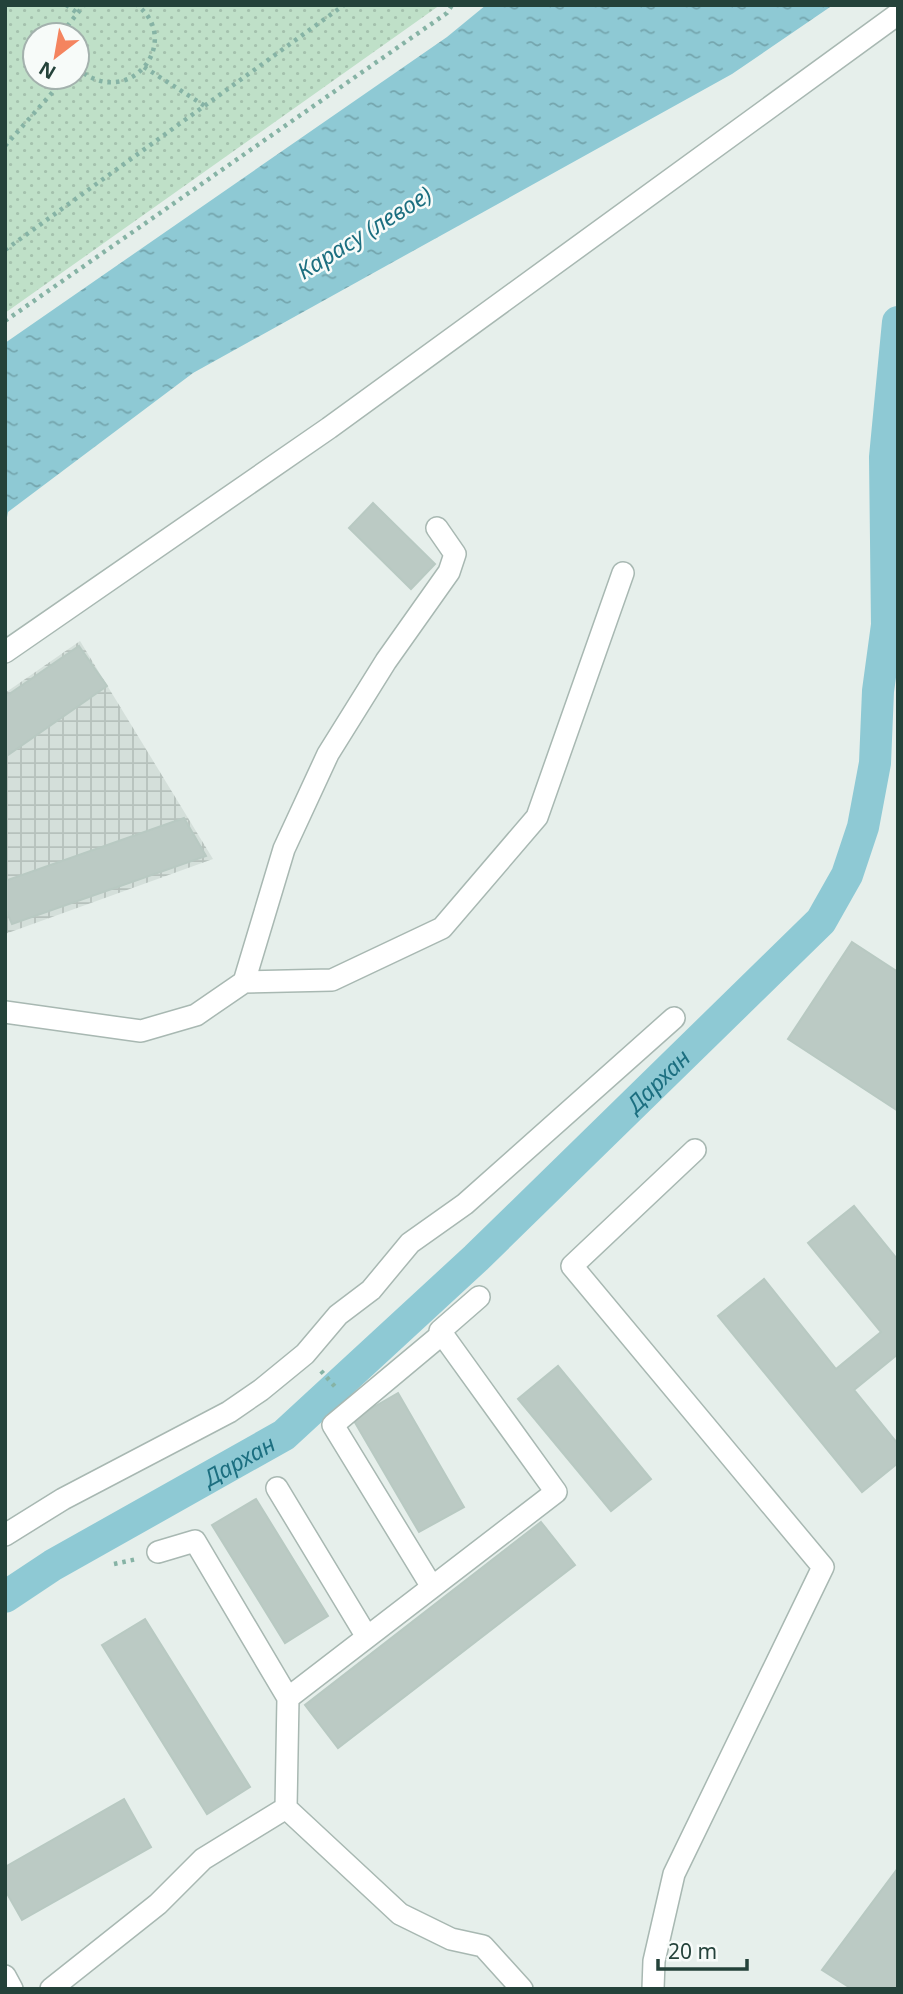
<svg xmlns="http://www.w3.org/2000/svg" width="903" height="1994" viewBox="0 0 903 1994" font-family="'Noto Sans',sans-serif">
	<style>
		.industrial { fill: url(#industrial-grid) }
		.grass { fill: url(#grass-dots); fill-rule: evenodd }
		.water { fill: url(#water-ripples) }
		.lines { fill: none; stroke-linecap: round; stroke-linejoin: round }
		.canal { stroke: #8ec9d4; stroke-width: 32 }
		.building { fill: #bbcac4; stroke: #b8c9c2; stroke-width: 2 }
		.minor-casing { stroke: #a8b8b2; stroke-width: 24 }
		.path { stroke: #86b3a5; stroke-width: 4.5; stroke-dasharray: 3.5 5; stroke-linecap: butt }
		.minor { stroke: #fff; stroke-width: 21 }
		.labels { text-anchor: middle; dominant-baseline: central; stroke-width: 5; stroke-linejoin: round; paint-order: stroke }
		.water-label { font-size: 23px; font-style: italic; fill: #1c6f80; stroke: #f7fbf9 }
	</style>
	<defs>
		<pattern id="industrial-grid" width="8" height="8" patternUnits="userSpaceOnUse" patternTransform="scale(1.75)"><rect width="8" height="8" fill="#d4dfda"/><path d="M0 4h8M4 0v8" fill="none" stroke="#b6c1bc"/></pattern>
		<pattern id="grass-dots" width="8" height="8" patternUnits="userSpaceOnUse" patternTransform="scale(1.75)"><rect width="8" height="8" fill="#bfe0c8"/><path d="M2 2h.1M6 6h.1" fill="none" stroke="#a4c1ad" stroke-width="1.8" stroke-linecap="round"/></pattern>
		<pattern id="water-ripples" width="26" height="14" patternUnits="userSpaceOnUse" patternTransform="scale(1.75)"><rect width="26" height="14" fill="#8ec9d4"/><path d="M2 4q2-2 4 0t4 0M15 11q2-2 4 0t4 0" fill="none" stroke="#74a5ad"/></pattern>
	</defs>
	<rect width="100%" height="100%" fill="#e6efeb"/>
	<path class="industrial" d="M80 641 213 859 5 934V693Z"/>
	<path class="grass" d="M5 5H440L5 313ZM35 35H77V77H35Z"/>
	<path class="water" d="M486 5H833L732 74 193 373 8 512 5 528V343L447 37Z"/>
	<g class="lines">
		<path class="canal" id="s1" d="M5 1597 53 1565 284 1435 476 1258 821 921 847 875 863 827 875 763 878 691 887 625 885 457 898 322"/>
	</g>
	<path class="building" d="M373 503 435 564 411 589 349 528Z
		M79 646 107 686 5 757V697Z
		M184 818 206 856 12 924 5 908V881Z
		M852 942 898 972V1111L788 1039Z
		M854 1206 898 1260V1354L854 1390 898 1444V1463L862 1492 718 1316 764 1279 836 1369 881 1332 808 1243Z
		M558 1366 651 1479 611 1511 518 1399Z
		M398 1393 464 1507 419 1532 353 1419Z
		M256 1499 328 1616 285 1643 212 1525Z
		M541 1522 575 1565 338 1748 305 1705Z
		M145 1619 250 1787 207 1814 102 1645Z
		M124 1799 151 1847 22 1920 5 1890V1867Z
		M898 1868V1989H852L822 1970Z"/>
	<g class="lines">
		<defs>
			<path id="minor" d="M5 652 329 428 898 14
				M244 982 332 980 442 928 537 817 623 573
				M5 1012 141 1031 196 1015 244 982 284 849 328 754 386 661 449 572 455 554 437 528
				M277 1488 367 1637
				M5 1535 63 1499 229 1412 261 1390 305 1354 338 1315 371 1290 410 1243 465 1204 674 1018
				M158 1552 195 1541 288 1698
				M432 1587 333 1425 442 1334
				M286 1808 288 1698 556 1492 440 1331 479 1297
				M5 1976 12 1989
				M51 1989 158 1904 203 1859 286 1808 400 1914 451 1939 483 1946 522 1989
				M653 1989 654 1961 674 1874 823 1567 572 1266 695 1150"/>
		</defs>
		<use href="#minor" class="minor-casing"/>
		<path class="path" d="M66 5 76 12
			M67 35 69 24 84 5
			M144 67 205 106
			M77 68C129 113 184 41 137 5
			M5 146 66 77
			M5 250 344 5
			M5 321 447 13 452 5
			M321 1371 338 1390
			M114 1564 137 1559"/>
		<use href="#minor" class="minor"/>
	</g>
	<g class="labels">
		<g class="water-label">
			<text transform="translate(364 232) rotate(-32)">Карасу (левое)</text>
			<text stroke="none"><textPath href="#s1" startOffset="838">Дархан</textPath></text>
			<text stroke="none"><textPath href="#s1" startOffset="271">Дархан</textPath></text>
		</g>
	</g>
	<rect width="903" height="1994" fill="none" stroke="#24423a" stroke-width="14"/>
	<g transform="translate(56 56) rotate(211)"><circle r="33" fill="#f7fbf9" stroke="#a3b1ad" stroke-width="2"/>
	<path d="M0-5L12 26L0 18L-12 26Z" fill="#f4845f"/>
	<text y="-10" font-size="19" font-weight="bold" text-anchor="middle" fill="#24423a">N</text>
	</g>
	<path d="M658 1959v10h89v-10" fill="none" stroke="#24423a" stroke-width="3.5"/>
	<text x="668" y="1959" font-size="21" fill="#24423a" stroke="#f7fbf9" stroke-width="5" paint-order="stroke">20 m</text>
</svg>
